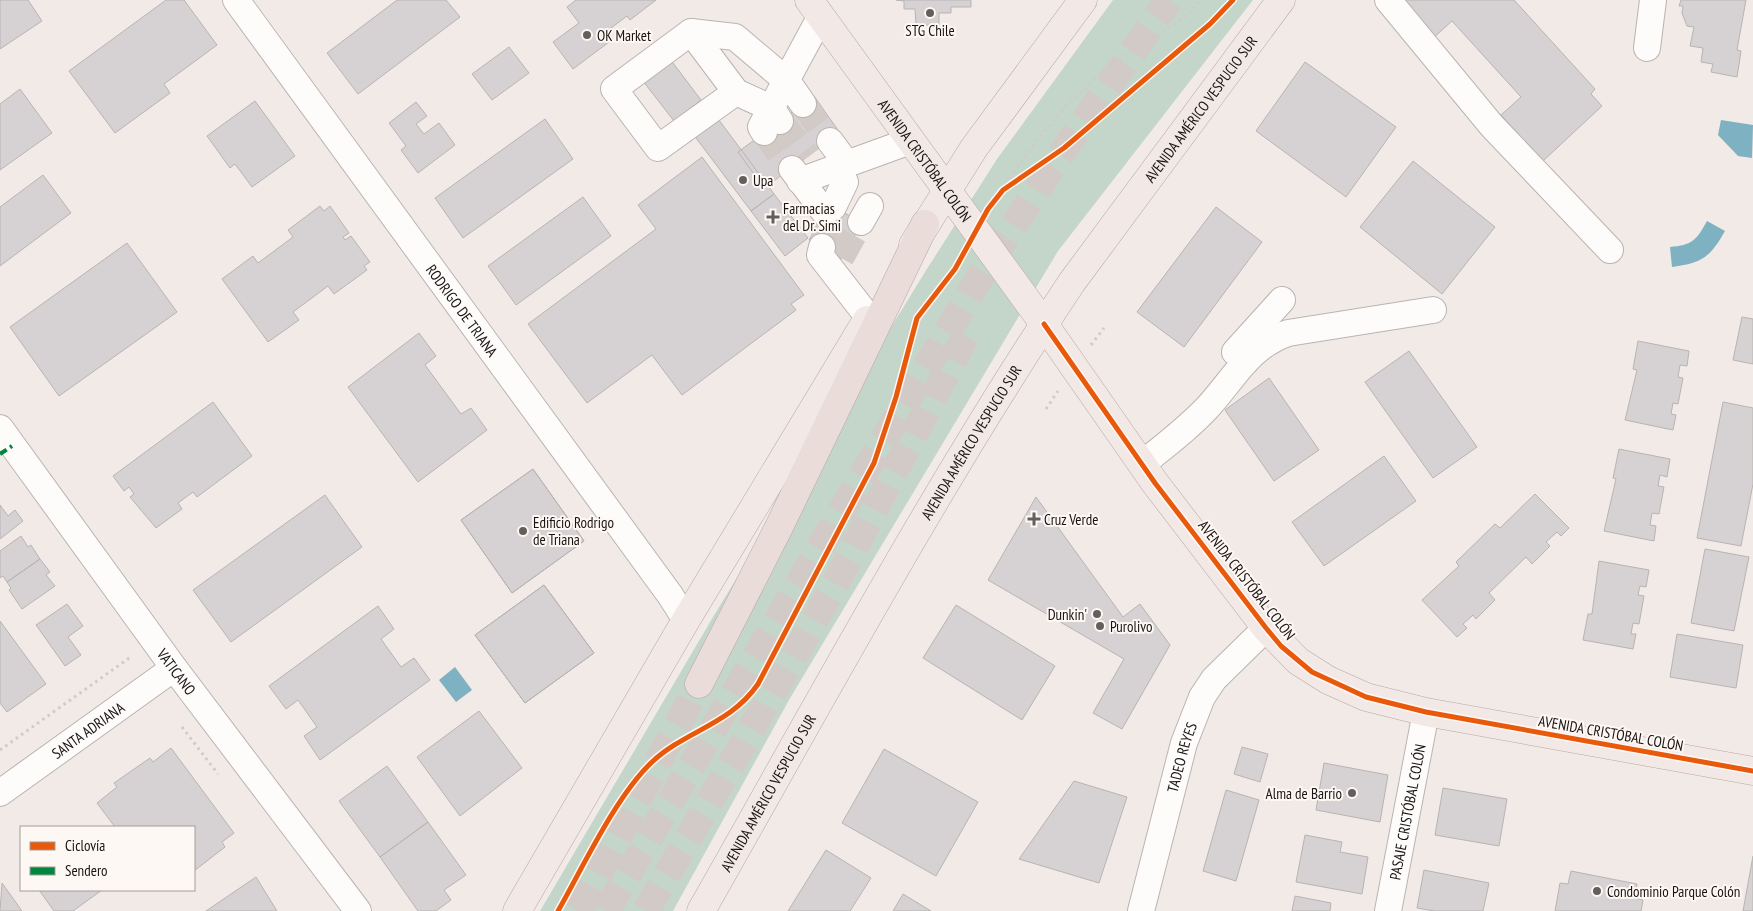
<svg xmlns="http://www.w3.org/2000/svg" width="1753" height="911" viewBox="0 0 1753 911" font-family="'PT Sans Narrow',sans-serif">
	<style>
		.green { fill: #c4d6c9 }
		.water { fill: #7eb1c1 }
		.building { fill: #d6d1d2; stroke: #b8b4b4 }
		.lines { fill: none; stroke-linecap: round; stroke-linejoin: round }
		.minor-tunnel { stroke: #d1cac6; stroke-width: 26; stroke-dasharray: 26 13; stroke-linecap: butt }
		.highway-tunnel { stroke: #d1cac6; stroke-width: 28; stroke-dasharray: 28 14; stroke-linecap: butt }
		.minor-casing { stroke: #bab4b0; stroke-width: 28 }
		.major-casing { stroke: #b9a7a1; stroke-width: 29 }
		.highway-casing { stroke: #b9a7a1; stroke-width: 29 }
		.path { stroke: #cecbc9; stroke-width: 3; stroke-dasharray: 2.5 4; stroke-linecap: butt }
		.minor { stroke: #fdfcfb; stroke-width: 26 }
		.major { stroke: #f2e9e6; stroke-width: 28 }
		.highway { stroke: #eadcd8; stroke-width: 28 }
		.quiet { stroke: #00873e; stroke-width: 4; stroke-dasharray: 8 4; stroke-linecap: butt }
		.cycleway-casing { stroke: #fef8f5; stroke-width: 8 }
		.cycleway { stroke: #e8590c; stroke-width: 5 }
		.poi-dot { fill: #645e5c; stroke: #fef8f5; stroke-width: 2 }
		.labels { text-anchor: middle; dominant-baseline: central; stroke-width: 4; stroke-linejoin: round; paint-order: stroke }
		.poi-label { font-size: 15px; fill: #181311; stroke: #fef8f5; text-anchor: start }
		.street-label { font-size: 15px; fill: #181311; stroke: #fef8f5 }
	</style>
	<rect width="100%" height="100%" fill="#f2eae6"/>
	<path class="green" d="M1113 0H1253L1058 251 789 700 673 911H540L716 612 925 272 997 159Z"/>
	<path class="water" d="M1721 120 1753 125 1752 158 1738 156 1718 135Z
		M1707 221 1725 231C1710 258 1701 263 1672 267L1670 247C1692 245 1696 241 1707 221Z
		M455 667 472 690 456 702 439 680Z"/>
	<path class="building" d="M0 0H28L42 21 0 49Z
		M166 0H184L217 45 164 84 170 93 115 133 69 71Z
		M397 0H446L460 17 358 94 327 53Z
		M576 0H656L630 20 627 16 607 31 613 39 573 69 553 42 579 23 567 7Z
		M896 0H971V7H951V13H939V25H916L915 9H904V1Z
		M1396 0H1514L1595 89 1591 94 1602 106 1543 161 1501 115 1521 97 1452 21 1432 39Z
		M1681 0H1746L1737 50 1741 51 1737 77 1711 72 1713 64 1701 62 1703 48 1690 46 1694 27 1687 26 1682 13 1683 6H1679Z
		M509 47 529 73 492 100 472 74Z
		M670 59 701 100 674 121 643 81Z
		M1305 62 1396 127 1346 197 1256 131Z
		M20 89 52 133 0 170V104Z
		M814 96 840 133 764 188 738 152Z
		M255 101 295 156 252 187 235 164 230 168 207 136Z
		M416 102 427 116 416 124 424 134 439 123 455 145 418 173 401 150 406 146 389 123Z
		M716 116 774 194 751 211 693 134Z
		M545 119 573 159 463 238 435 198Z
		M702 157 804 295 791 304 796 310 682 395 652 355 587 403 528 324 656 229 638 205Z
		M1413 161 1495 227 1442 294 1360 227Z
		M43 175 71 213 0 266V207Z
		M774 194 808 238 785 256 751 211Z
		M583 197 611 236 516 305 488 266Z
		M829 204 862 223 841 259 809 240Z
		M320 206 324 211 330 206 349 233 343 237 345 240 351 236 370 262 364 266 367 270 334 294 328 286 293 312 299 320 268 342 222 279 253 256 258 263 293 237 288 230Z
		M1216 207 1262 242 1184 347 1137 312Z
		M127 243 177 312 59 396 10 327Z
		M1742 317 1753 319V364L1733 360Z
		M419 333 436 356 425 365 461 414 471 408 487 430 418 482 348 387Z
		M1638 341 1689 351 1687 366 1680 365 1678 377 1683 378 1678 404 1673 403 1671 414 1676 415 1673 430 1625 420 1637 370 1633 369Z
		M1409 351 1477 447 1433 478 1365 382Z
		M1269 378 1319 450 1274 481 1225 410Z
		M213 402 252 456 197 497 193 492 178 503 182 509 156 528 130 497 134 494 129 487 124 491 113 476Z
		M1723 402 1753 408V484L1741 546 1697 538Z
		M1619 449 1670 459 1667 477 1660 475 1658 486 1664 487 1659 514 1652 513 1650 525 1656 526 1654 541 1604 531 1616 479 1613 478Z
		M1384 456 1416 501 1324 566 1292 522Z
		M533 469 584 541 512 593 461 520Z
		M533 469 584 541 512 593 461 520Z
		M1535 494 1569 528 1561 536 1557 532 1546 542 1550 546 1532 564 1526 557 1489 593 1495 600 1476 619 1473 615 1463 624 1467 628 1457 637 1422 600 1459 566 1456 562 1495 524 1500 528Z
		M325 495 362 547 231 642 193 590Z
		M1036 497 1123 617 1140 604 1170 645 1122 729 1093 713 1124 659 988 580Z
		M0 505 8 516 15 510 23 521 0 539Z
		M21 536 28 547 31 545 40 559 7 582 3 576 0 578V551Z
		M1705 549 1749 557 1734 631 1691 623Z
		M40 559 50 572 46 575 55 586 22 609 9 590 11 588 7 582Z
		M1599 561 1649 570 1646 587 1640 586 1638 595 1644 596 1639 624 1633 623 1631 634H1636L1633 649 1583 640 1588 614H1592Z
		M544 585 594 653 525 703 475 635Z
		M544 585 594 653 525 703 475 635Z
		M67 604 83 626 68 637 81 655 65 666 36 625Z
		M956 605 1055 666 1022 720 923 658Z
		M378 606 394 629 381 639 401 667 414 658 430 680 320 760 304 736 317 727 298 700 286 709 269 686Z
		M0 621 46 684 7 712 0 703Z
		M1677 634 1743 645 1736 688 1670 677Z
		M479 711 522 768 460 816 417 757Z
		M1242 747 1268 754 1260 782 1234 774Z
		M171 748 234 833 222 842 225 847 194 871V827H115L97 803 117 787 114 783 150 758 153 762Z
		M884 749 978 802 936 876 842 823Z
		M1324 763 1388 775 1380 822 1316 810Z
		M387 766 428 822 380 857 339 801Z
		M1074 781 1127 797 1099 883 1019 859Z
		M1443 788 1507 799 1499 846 1435 835Z
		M1226 790 1259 800 1236 881 1203 871Z
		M428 822 466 875 444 890 451 900 436 911H418L380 857Z
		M1305 835 1342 842 1340 852 1368 857 1362 894 1296 882Z
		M826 850 871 878 850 911H788Z
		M1753 856V911H1743Z
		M1424 870 1489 883 1483 911H1434L1417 908Z
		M1571 871 1637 884 1635 898 1643 900 1641 911H1555L1560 883 1568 884Z
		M256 877 277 911H206Z
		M2 883 22 911H0Z
		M39 890H102L73 911H54Z
		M903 894 931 911H893Z
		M1295 896 1331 903 1330 911H1292Z"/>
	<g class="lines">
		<path class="minor-tunnel" d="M803 104 830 141
			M780 121 808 157
			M764 132 791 169
			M822 247 828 218 833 207
			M841 258 861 222"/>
		<path class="highway-tunnel" d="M579 911 699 684
			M606 911 975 285 1052 167 1169 0
			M646 911 831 592 972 324"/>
		<defs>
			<g id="minor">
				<path id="s1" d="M236 0 670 595 686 620"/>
				<path d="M1388 0 1492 126 1610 250"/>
				<path d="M691 32 736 92 771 108 780 121"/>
				<path d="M1647 48 1653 0"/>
				<path d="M736 92 658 148 614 89 691 32 735 37 787 81 803 104"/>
				<path d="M764 132 761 127 821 16"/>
				<path d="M830 141 847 164"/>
				<path d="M792 169 825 213"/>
				<path d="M800 181 910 141"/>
				<path d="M833 207 845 182"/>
				<path d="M861 222 870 206"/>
				<path d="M822 247 820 255 869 318"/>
				<path d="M1235 352 1282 300"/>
				<path id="s2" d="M0 428 174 668 358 911"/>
				<path d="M1142 464C1165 446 1187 429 1207 408 1234 379 1248 347 1288 333L1433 310"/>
				<path id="s3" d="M0 793 174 668"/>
				<path id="s4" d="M1141 911 1184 743 1202 697 1214 679 1266 628"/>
				<path id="s5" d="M1388 911 1426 712"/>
			</g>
			<g id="major">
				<path id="s6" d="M809 0 1044 324 1155 483 1266 628 1298 661 1328 680 1366 697 1426 712 1753 771"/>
				<path d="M913 245 974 148 1083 0"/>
				<path d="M517 911 686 620 867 320"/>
				<path id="s7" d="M701 911C821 700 937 484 1072 282L1281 0"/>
			</g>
			<path id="highway" d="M699 684 779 527 925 224"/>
		</defs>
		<use href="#minor" class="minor-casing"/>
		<use href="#major" class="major-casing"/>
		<use href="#highway" class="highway-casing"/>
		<path class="path" d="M1003 190C1034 140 1070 96 1117 61 1145 40 1179 28 1201 0
			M1091 345 1104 328
			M1046 409 1058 391
			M182 727 218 774
			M0 750 132 656"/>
		<use href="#minor" class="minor"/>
		<use href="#major" class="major"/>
		<use href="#highway" class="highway"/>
		<path class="quiet" d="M0 454 12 446"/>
		<defs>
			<path id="cycleway" d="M1044 324 1155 483 1266 628 1281 646 1312 672 1366 697 1426 712 1753 771
				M558 911C583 867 616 796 652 762 685 731 731 724 758 684L874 463 896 397 917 318 955 269 988 209 1003 190 1064 148 1210 24 1233 0"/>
		</defs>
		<use href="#cycleway" class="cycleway-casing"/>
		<use href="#cycleway" class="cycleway"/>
	</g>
	<g class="poi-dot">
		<circle cx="930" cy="13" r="5"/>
		<circle cx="587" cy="35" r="5"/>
		<circle cx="743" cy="180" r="5"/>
		<path d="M770.5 209.5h5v5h5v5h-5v5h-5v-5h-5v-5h5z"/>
		<path d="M1031.5 511.5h5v5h5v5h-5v5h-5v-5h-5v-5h5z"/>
		<circle cx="523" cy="531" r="5"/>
		<circle cx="1097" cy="614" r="5"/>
		<circle cx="1100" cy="626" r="5"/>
		<circle cx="1352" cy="793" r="5"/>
		<circle cx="1597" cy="891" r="5"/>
	</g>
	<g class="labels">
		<g class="poi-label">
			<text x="930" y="30" text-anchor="middle">STG Chile</text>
			<text x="597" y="35">OK Market</text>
			<text x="753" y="180">Upa</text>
			<text x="783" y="208">Farmacias<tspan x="783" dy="17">del Dr. Simi</tspan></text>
			<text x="1044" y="519">Cruz Verde</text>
			<text x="533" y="522">Edificio Rodrigo<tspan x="533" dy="17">de Triana</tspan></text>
			<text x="1087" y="614" text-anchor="end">Dunkin'</text>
			<text x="1110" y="626">Purolivo</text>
			<text x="1342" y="793" text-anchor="end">Alma de Barrio</text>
			<text x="1607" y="891">Condominio Parque Colón</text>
		</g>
		<g class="street-label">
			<text stroke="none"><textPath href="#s7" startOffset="946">AVENIDA AMÉRICO VESPUCIO SUR</textPath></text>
			<text stroke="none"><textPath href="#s6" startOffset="198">AVENIDA CRISTÓBAL COLÓN</textPath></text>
			<text stroke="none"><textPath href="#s1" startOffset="384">RODRIGO DE TRIANA</textPath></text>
			<text stroke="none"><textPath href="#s7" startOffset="541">AVENIDA AMÉRICO VESPUCIO SUR</textPath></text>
			<text transform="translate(1247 580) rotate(52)">AVENIDA CRISTÓBAL COLÓN</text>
			<text stroke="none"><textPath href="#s2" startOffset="301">VATICANO</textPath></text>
			<text stroke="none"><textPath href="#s3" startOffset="108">SANTA ADRIANA</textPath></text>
			<text transform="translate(1611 733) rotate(10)">AVENIDA CRISTÓBAL COLÓN</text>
			<text stroke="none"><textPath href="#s4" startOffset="159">TADEO REYES</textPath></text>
			<text stroke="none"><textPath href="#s7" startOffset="136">AVENIDA AMÉRICO VESPUCIO SUR</textPath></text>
			<text stroke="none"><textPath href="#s5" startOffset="101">PASAJE CRISTÓBAL COLÓN</textPath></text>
		</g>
	</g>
	<rect x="20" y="826" width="175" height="65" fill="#fef8f5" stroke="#a29c9a"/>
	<rect x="30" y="842" width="25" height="8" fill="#e8590c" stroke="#a29c9a"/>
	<text x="65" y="851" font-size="15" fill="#181311">Ciclovía</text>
	<rect x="30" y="867" width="25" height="8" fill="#00873e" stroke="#a29c9a"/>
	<text x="65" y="876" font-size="15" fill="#181311">Sendero</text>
</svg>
